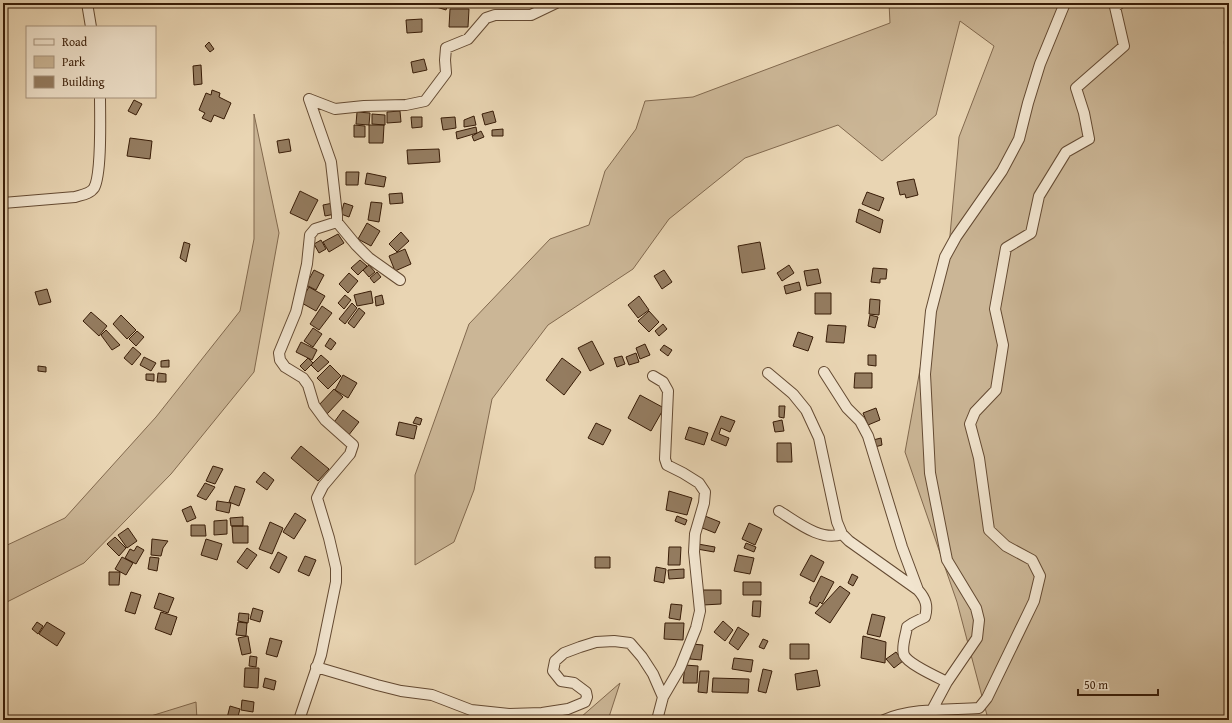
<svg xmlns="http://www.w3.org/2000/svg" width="1232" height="723" viewBox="0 0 1232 723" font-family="'Gentium Book Plus',serif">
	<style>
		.green { fill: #cbb696; stroke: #82694e }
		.building { fill: #947c60; stroke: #381c07 }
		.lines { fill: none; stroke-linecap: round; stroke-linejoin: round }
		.minor-casing { stroke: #644a32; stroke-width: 12 }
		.minor { stroke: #f1e4ce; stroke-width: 10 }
	</style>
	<rect width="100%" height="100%" fill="#e9d5b3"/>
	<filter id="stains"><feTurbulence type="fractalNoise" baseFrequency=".005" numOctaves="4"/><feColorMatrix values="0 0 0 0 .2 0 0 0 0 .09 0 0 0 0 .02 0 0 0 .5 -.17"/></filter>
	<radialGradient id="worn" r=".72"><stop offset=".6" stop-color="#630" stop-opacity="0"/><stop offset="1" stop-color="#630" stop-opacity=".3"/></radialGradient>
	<path class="green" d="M889 3H1229V25L1224 42 1229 77V720H980L988 719 957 602 905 452 929 320 947 268 959 137 994 46 960 21 936 115 882 161 838 125 745 158 669 219 633 269 548 325 492 399 474 490 454 542 415 565V475L469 324 550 239 589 225 605 171 636 129 645 101 693 97 890 23Z
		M254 114 279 233 254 372 171 474 84 563 3 604V547L65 518 156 417 240 311 254 239Z
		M620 683 608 720H569L581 717Z
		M196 702 197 720H138Z"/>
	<path class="building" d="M431 3H448L446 10 430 5Z
		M450 9H469L468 27H449Z
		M422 19V32L407 33 406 20Z
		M209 42 214 49 210 52 205 46Z
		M424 59 427 70 413 73 411 62Z
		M201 65 202 84 194 85 193 66Z
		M212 90 220 93 219 97 231 103 224 119 214 115 211 122 202 118 205 113 199 110 206 93 211 95Z
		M134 100 142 104 136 115 128 111Z
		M400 111 401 122 387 123V112Z
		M493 111 496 122 485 125 482 114Z
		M357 112 370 113 369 125 356 124Z
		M372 114 385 115V125L372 124Z
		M474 116 476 125 464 127V120Z
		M411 117H422V127L412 128Z
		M455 117 456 128 443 130 441 118Z
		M354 125 365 126V137H354Z
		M369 125H384L383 143H369Z
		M476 127 477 133 457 139 456 132Z
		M503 129V136H492V130Z
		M481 131 484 137 474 141 472 136Z
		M130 138 152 141 150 159 127 156Z
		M289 139 291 151 279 153 277 141Z
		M439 149 440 162 408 164 407 150Z
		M346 172H359L358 185H346Z
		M367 173 386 177 384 187 365 184Z
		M914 179 918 195 906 198 905 194 900 195 897 182Z
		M300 191 318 200 307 221 290 213Z
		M867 192 884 198 879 211 862 204Z
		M402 193 403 203 390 204 389 194Z
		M371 202 382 203 379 222 368 220Z
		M333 203 335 214 325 216 323 205Z
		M344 203 353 206 349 217 341 214Z
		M859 209 883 220 880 233 856 222Z
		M367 223 380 231 371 246 358 239Z
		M401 232 409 241 397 252 389 244Z
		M338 234 344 243 329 252 323 242Z
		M321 240 326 249 319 253 314 244Z
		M184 242 190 244 186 262 180 258Z
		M760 242 765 269 742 273 738 246Z
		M405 249 411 264 395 271 389 256Z
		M360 260 367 266 358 275 351 268Z
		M369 265 375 272 369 277 363 270Z
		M789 265 794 273 782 281 777 273Z
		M873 268 887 269 886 279H880V283L871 282Z
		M818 269 821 283 807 286 804 271Z
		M314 270 324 275 316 290 306 285Z
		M664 270 672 282 662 289 654 276Z
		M377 272 381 277 374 283 370 278Z
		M349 273 358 281 348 293 339 284Z
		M799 282 801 290 786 294 784 286Z
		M309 287 325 296 316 311 300 302Z
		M47 289 51 302 39 305 35 292Z
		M371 291 373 303 357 306 354 295Z
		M815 293H831V314H815Z
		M345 295 351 300 344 309 338 303Z
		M382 295 384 304 376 306 375 297Z
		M639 296 649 310 638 318 628 305Z
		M870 299 880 300 879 315 869 314Z
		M352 303 357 308 345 324 339 319Z
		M322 306 332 313 319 330 310 324Z
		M359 308 365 313 354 328 348 323Z
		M649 311 659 322 649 332 638 321Z
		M91 312 107 326 99 336 83 321Z
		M121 315 136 330 127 339 113 324Z
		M870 315 878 317 875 328 868 326Z
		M663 324 667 329 659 336 655 331Z
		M828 325 846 326 844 343 826 342Z
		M313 328 322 334 313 347 304 341Z
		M106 330 120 345 112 350 101 335Z
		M137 331 144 337 136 346 129 339Z
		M798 332 813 337 808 351 793 346Z
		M330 338 336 343 331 350 325 346Z
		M592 341 604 364 590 371 578 348Z
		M301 342 317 350 312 360 296 352Z
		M645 344 650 355 640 359 636 348Z
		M664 345 672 350 668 356 660 350Z
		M133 347 141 354 132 365 124 358Z
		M636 353 639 362 629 365 626 357Z
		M321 355 329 362 318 372 311 365Z
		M868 355H876V366L868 365Z
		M622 356 625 364 617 367 614 358Z
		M144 357 156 363 151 371 140 365Z
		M308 358 313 363 305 371 300 366Z
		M562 358 581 372 564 395 546 380Z
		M169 360V367H161V361Z
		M330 365 341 376 328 389 317 378Z
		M38 366 46 367V372L38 371Z
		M158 373 166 374V382H157Z
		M855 373H872V388H854Z
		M146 374H154V381L146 380Z
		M343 375 357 383 348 398 335 390Z
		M334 389 343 397 327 414 318 406Z
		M640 395 664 408 651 431 628 418Z
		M779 406H785L784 418 779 417Z
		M876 408 880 420 868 425 863 413Z
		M343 410 359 422 348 436 332 425Z
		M721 416 735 421 730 432 721 428 719 434 729 438 726 446 711 440Z
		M416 417 422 419 420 425 413 423Z
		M782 420 784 431 775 432 773 422Z
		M399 422 417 426 414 439 396 435Z
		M596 423 611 430 603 445 588 438Z
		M689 427 708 433 704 445 685 439Z
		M881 438 882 445 875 447 873 440Z
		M777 443H791L792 462H777Z
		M301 446 329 469 318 481 291 458Z
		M213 466 223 469 215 484 206 481Z
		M264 472 274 480 267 490 256 482Z
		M205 483 215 487 206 500 197 496Z
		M235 486 245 489 239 506 229 502Z
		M669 491 692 498 687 515 666 510Z
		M217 501 231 503 229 513 216 510Z
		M191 506 196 518 187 522 182 510Z
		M295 513 306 520 294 539 283 532Z
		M677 516 687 520 685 525 675 521Z
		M705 516 720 522 715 533 700 527Z
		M243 517V526H231L230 518Z
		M227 520V534L214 535V521Z
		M270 522 283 528 272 554 259 549Z
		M749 523 762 529 755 545 742 539Z
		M191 525H205L206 536H191Z
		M232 526H248V543H233Z
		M128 528 137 541 127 548 118 535Z
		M115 537 126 548 119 556 107 544Z
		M152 539 168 541 163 548 161 556 151 555Z
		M206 539 222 544 217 560 201 555Z
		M746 543 756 547 754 552 744 548Z
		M698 544 715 547 714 552 697 549Z
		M137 546 144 550 136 564 125 558 130 549 134 551Z
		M669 547H681L680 565H668Z
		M247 548 257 555 247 569 237 562Z
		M278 552 287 557 279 573 270 568Z
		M738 555 754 558 750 574 734 571Z
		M811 555 824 562 814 582 800 575Z
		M305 556 316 560 309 576 298 571Z
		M122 557 133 563 126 575 115 569Z
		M150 557 159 558 157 571 148 569Z
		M595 557H610V568H595Z
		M656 567 666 569 664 583 654 581Z
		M684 569V578L669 579 668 570Z
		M109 572H120L119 585H109Z
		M852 574 858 577 853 586 848 583Z
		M821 576 834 582 822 604 820 602 817 607 809 603 811 599 810 598Z
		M743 582H761V595H743Z
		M840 586 850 593 830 623 815 613Z
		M702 590H721V604L703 605Z
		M131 592 141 595 135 614 125 611Z
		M159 593 174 598 168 613 154 608Z
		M753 601H761L760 617 752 616Z
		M671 604 682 605 680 620 669 618Z
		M253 608 263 611 260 622 250 619Z
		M161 612 177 617 171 635 155 629Z
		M239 613 249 614 248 623 238 621Z
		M872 614 885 617 880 637 867 634Z
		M723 621 733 630 725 641 714 632Z
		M37 622 43 626 38 634 32 629Z
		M47 622 65 633 57 646 39 634Z
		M238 622 247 623 246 636 236 635Z
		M665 623H684L683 640 664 639Z
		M738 627 749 634 738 650 729 643Z
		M248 636 251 653 242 655 238 638Z
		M863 636 886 642 885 663 861 658Z
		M270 638 282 641 277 657 266 654Z
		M763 639 768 641 764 649 759 647Z
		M692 644 703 645 701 660 690 659Z
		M790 644H809V659H790Z
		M896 652 903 661 894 668 886 659Z
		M250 656 257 657 256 667 249 666Z
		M734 658 753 660 751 672 732 669Z
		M685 665 698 666 697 683H683Z
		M245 668H259L258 688 244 687Z
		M763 669 772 671 766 693 758 691Z
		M817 670 820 686 797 690 795 674Z
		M700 671H709L707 693 698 692Z
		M265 678 276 681 274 690 263 687Z
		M713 678 749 679 748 693 712 692Z
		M242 700 254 702 253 712 241 710Z
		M230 706 240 709 237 720 227 718Z"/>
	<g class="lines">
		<defs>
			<path id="minor" d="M87 3 91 27
				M309 99 335 109 364 106 406 105 425 101 446 73 445 60 446 48 468 39 486 18 495 15H531L556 3
				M3 203 75 197C81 195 90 194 94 188 102 174 100 115 100 97
				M337 222 356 245 369 258 400 280
				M824 372 847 408 860 421 868 436 902 547 918 590
				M768 373 793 394 806 410 819 438 837 522 842 534 849 541 918 590C926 599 928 606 925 617L913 623 907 627C906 635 901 647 904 655 908 664 937 677 947 682
				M653 376 663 382 668 391 665 459 667 465 683 473 699 483 705 492 704 503 695 534 694 552 700 611 696 628 680 668 663 697
				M779 511C797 522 821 542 842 534
				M316 667 377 685 401 691 432 695 471 710 509 714 542 713 568 709 585 702 587 697 586 692 574 683 561 681 553 671 555 661 564 653 580 647 596 642 614 641 630 643 642 657 653 674 663 697 657 720
				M932 710 947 682 977 638 979 620 976 608 947 560 930 473 925 374 931 311 945 257 956 237 1002 171 1019 139 1028 103 1040 64 1065 3
				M299 720 321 655 336 582V568L329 538 317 498 323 486 350 454 353 445 325 420 314 405 308 385 303 378 285 367 280 360 279 353 296 312 307 264 310 235 315 229 337 222V215L331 162 309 99
				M884 720C912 708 949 710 979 708L987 698 1034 601 1040 576 1032 560 1006 546 989 530 979 458 970 424 975 412 996 390 1003 345 995 309 1006 248 1031 233 1039 196 1066 152 1089 139 1084 113 1076 88 1124 46 1115 7 1120 3"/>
		</defs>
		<use href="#minor" class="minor-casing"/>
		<use href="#minor" class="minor"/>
	</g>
	<rect width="1232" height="723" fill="none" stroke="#e9d5b3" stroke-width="16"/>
	<rect x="4" y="4" width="1224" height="715" fill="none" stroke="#381c07" stroke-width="2"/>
	<rect x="8" y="8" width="1216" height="707" fill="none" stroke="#381c07"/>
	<rect x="26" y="26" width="130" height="72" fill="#f1e4ce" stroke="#a7947e"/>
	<rect x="34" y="39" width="20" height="6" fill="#f1e4ce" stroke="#a7947e"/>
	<text x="62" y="46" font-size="12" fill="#381c07">Road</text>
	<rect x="34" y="56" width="20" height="12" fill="#cbb696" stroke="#a7947e"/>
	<text x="62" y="66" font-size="12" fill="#381c07">Park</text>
	<rect x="34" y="76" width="20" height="12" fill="#947c60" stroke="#a7947e"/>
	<text x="62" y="86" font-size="12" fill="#381c07">Building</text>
	<path d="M1078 689v6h80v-6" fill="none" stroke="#381c07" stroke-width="2"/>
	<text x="1084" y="689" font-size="12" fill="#381c07" stroke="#f1e4ce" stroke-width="3" paint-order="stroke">50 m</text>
	<rect width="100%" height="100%" filter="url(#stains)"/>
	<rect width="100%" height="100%" fill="url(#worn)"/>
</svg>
